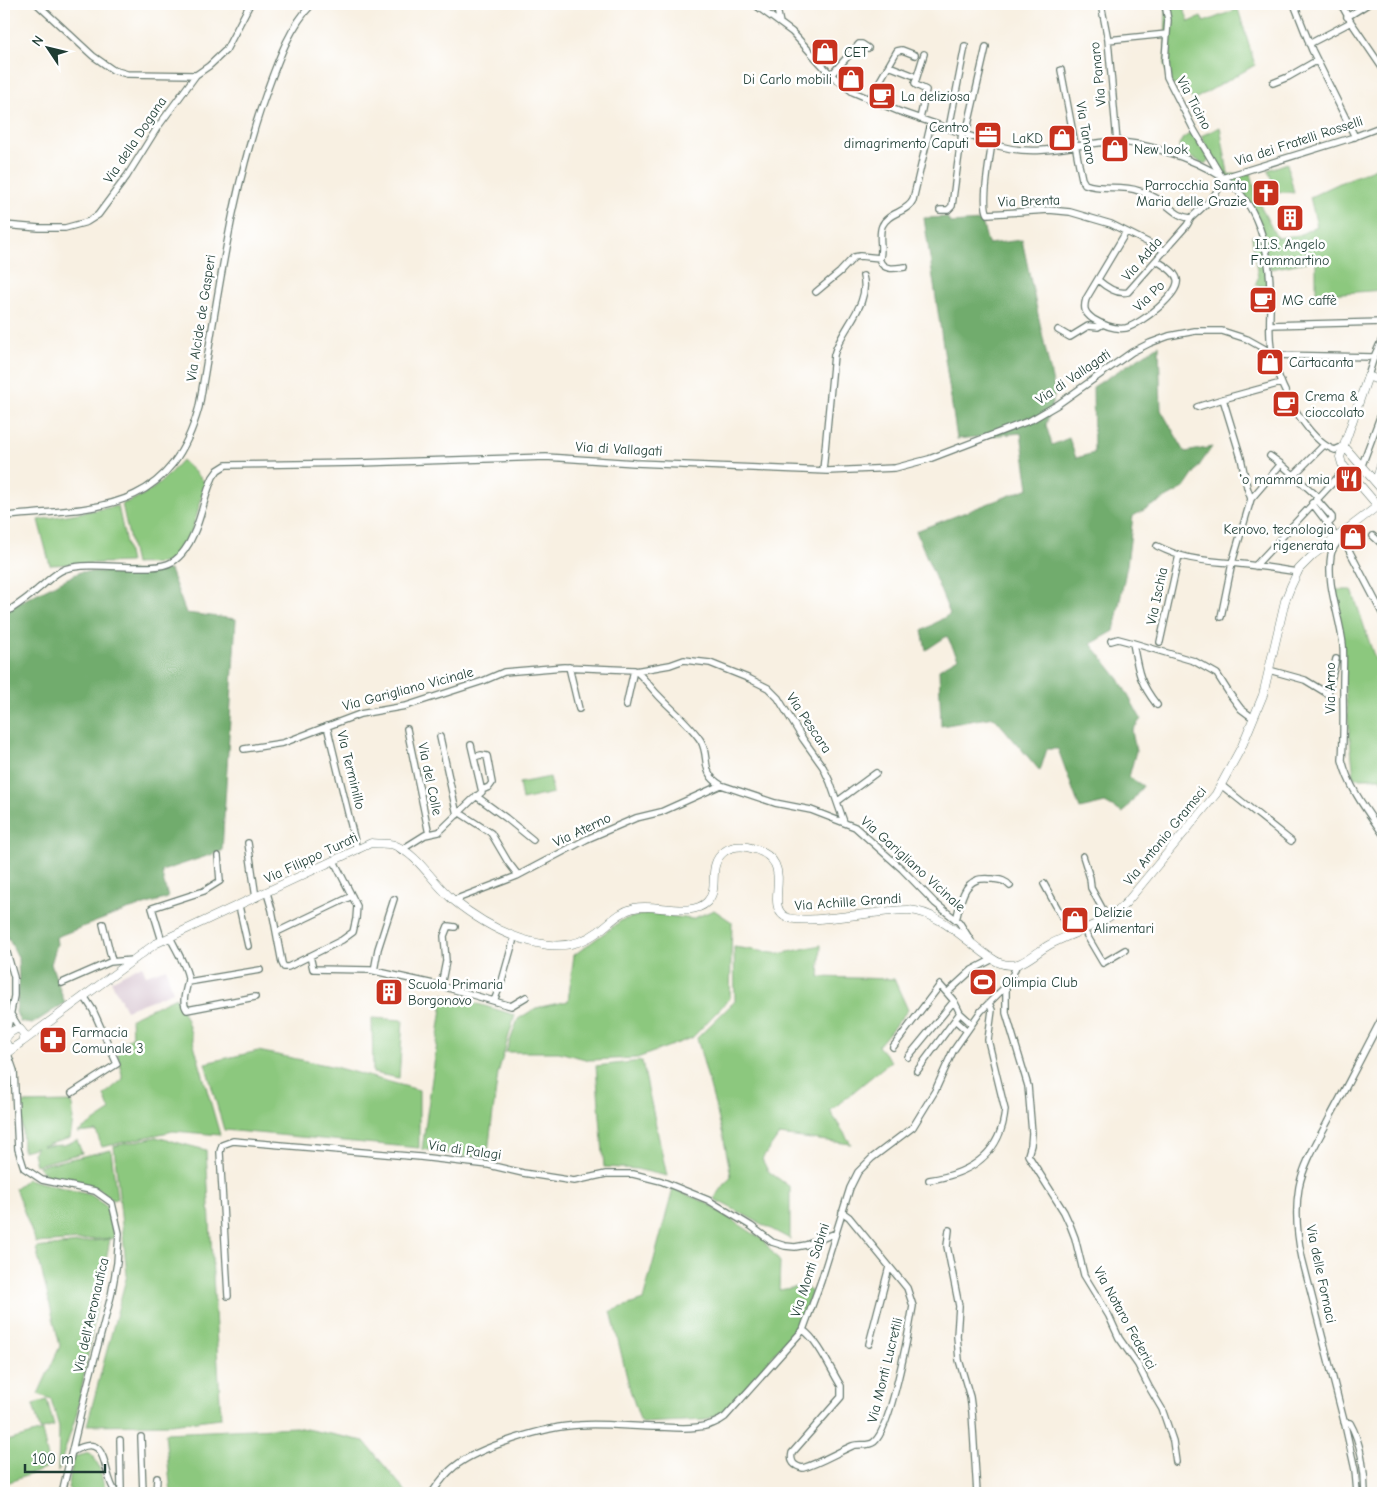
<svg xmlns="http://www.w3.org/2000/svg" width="1387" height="1497" viewBox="0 0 1387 1497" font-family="'Comic Neue',sans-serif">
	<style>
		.industrial { fill: #d1bdca }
		.green { fill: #8cc87e; stroke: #568259 }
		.forest { fill: #71ac6d; stroke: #487450 }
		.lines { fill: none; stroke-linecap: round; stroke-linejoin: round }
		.minor-tunnel { stroke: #cdccbf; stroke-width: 5.5; stroke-dasharray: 5.5 3; stroke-linecap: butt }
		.minor-casing { stroke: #6b7c71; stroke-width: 8 }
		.major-casing { stroke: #6b7c71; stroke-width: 9 }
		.minor { stroke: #fff; stroke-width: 5.5 }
		.major { stroke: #fff; stroke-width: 8 }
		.labels { text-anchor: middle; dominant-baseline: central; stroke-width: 5; stroke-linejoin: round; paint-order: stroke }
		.poi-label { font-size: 14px; fill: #1f3d34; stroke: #fff; text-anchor: start }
		.street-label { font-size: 14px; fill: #1f3d34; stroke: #fff }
	</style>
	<rect width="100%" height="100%" fill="#fff"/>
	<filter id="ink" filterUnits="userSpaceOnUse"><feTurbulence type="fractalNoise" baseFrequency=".02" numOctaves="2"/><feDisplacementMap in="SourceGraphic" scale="10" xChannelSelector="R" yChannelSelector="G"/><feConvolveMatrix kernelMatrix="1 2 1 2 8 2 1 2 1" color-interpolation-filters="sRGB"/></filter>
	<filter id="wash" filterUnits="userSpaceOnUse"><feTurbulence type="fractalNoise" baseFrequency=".0096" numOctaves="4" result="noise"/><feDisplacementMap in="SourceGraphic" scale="20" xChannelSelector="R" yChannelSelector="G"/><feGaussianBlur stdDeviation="1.12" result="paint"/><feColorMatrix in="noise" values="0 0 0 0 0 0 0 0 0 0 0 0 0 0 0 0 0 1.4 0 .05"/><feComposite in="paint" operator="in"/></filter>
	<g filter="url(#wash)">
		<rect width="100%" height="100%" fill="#f8f0e2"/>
		<path class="industrial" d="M142 965 146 975 166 968 173 992 126 1010 111 981Z"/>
		<path class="green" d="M1166 4H1182L1189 22 1201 17 1204 22 1238 9 1255 65 1193 100 1178 84 1170 86 1165 66Z
			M1220 127 1228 173 1222 175 1201 136Z
			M1192 132 1209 159 1205 164 1178 151 1182 139Z
			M1287 163 1294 193 1286 192 1277 193 1268 170Z
			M1383 165V290L1316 295V257L1306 262 1271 269 1250 203 1223 175 1250 173 1262 209 1277 238 1299 235 1317 226 1310 197 1344 181Z
			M1252 236 1259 237 1267 263 1268 286 1255 285 1258 278Z
			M182 460 206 483C198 507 192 550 167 562 161 565 143 563 135 564L122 504C152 493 161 483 182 460Z
			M118 506 130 562 50 565 38 520Z
			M1335 590H1352L1375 659 1383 671V782L1380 778H1354Z
			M550 777 553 793 522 800 519 783Z
			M714 910 732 922 730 998 692 1038 637 1058 589 1060 559 1052H506L518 1019 536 1008 568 1001 574 955 622 920 648 913 692 919Z
			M821 945 819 977 894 979 908 1010 878 1046 891 1061 830 1111 851 1144 779 1135 762 1159 768 1171 790 1187V1239L714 1199 731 1176 723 1135 697 1038 735 1001 734 947 779 954Z
			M444 994 515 1015 498 1073 487 1160 422 1149Z
			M176 997 187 1020 220 1135 173 1131 102 1147 96 1131 77 1133 110 1111 104 1095 123 1079 116 1047 132 1037 131 1018Z
			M372 1018 403 1020 399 1078 373 1073Z
			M258 1051 331 1066 419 1090V1148L224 1130 205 1063Z
			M642 1061 667 1176 636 1169 604 1167 596 1066Z
			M71 1102C75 1115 72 1125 70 1138L42 1146 64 1145 77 1140 82 1153 36 1165 33 1153 37 1147 23 1151 21 1103Z
			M156 1137 206 1150 221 1418 171 1424 87 1425 127 1275 114 1146Z
			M111 1150 117 1199 113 1200 99 1189 47 1176 38 1166Z
			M27 1179 91 1195 107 1207 115 1238 36 1243 15 1188Z
			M673 1189 705 1202 763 1240 780 1262 779 1290 804 1286 812 1292 798 1327 726 1410 706 1420 641 1423 630 1390 611 1311 643 1300Z
			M110 1239 77 1413 58 1471 59 1427 51 1399 38 1394 60 1346 36 1248Z
			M47 1400 54 1426 40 1430 33 1404Z
			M296 1427 364 1441 407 1493H171L165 1433Z
			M42 1431 50 1467 4 1484V1442Z
			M89 1453C104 1465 98 1479 109 1493H73L68 1488 74 1457Z"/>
		<path class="forest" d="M947 217 950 223 982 221 988 244 1022 240 1055 393 1046 425 1052 445 1069 438 1076 458 1094 453 1093 387 1159 345 1161 410 1185 452 1212 447 1184 488 1133 516 1127 565 1114 631 1091 644 1119 679 1141 719 1132 731 1136 751 1129 777 1143 786 1123 813 1105 803 1080 809 1058 749H1047L1040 771 994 717 941 726 939 669 958 658 947 636 926 650 922 631 950 614 916 531 1029 488 1021 433 957 439 924 218Z
			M170 570 186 613 236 619 222 851 162 871C162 880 166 888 168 898L127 910 56 937 57 944 51 964 65 1003 32 1024 20 1022 16 1012 19 986 18 957 4 930V610L80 572Z"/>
	</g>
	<g filter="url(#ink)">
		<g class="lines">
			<path class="minor-tunnel" d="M1338 477 1343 471"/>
			<defs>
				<path id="minor" d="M37 4 93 56 113 70 127 74 196 75
					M754 4 792 32 831 75 853 92 898 111 999 146C1038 157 1069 145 1108 142 1141 140 1194 159 1222 177 1258 201 1270 250 1270 291 1271 310 1268 329 1271 348 1276 375 1288 401 1304 423 1312 434 1322 446 1335 450L1344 446
					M776 4 780 23
					M1101 4 1108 40 1117 142
					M1165 4 1168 20 1165 60 1167 77 1194 130 1221 176
					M1294 4 1312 50 1355 137
					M1341 4 1351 22 1383 69
					M1347 17 1368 4
					M1108 40 1167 34
					M1309 44 1351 22
					M889 66 912 75
					M1061 70 1079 165 1082 179 1085 184C1102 191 1122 184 1139 191 1147 193 1154 197 1161 201 1170 207 1179 218 1191 218 1203 206 1220 195 1222 178
					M831 75 859 44H862L868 48
					M1273 83 1288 77 1316 61
					M869 100 897 51 902 50 915 55
					M920 119 926 90 916 85 915 83 924 54
					M949 128 965 46
					M966 134 986 47
					M992 143C990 157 981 205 988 214L1049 210 1070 212 1111 224 1165 251
					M1222 178 1351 138 1383 126
					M940 210H948L952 206 962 132
					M4 225 39 228H65L87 222 98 215 127 176 157 128 196 75 209 66 226 50 250 4
					M1126 232 1086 299C1083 309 1085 313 1093 319 1103 325 1114 330 1126 328 1139 325 1181 294 1177 279 1175 271 1163 265 1157 261
					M880 261C884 271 896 268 905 267
					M1098 280C1106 287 1117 295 1128 292L1187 225 1191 218
					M816 292 840 272 854 257 860 256 880 258C883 247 878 236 882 226 888 212 907 213 913 200L931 123
					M1270 325 1383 322
					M1058 330 1070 337 1088 326 1098 327 1103 324
					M1272 355 1374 357
					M1368 376 1374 357 1383 337
					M1197 407 1223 399
					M1270 456 1281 464
					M1362 465 1383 409
					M823 471 834 355C841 328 871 305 863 276
					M1294 475 1324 445
					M1251 499 1247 487 1241 458 1223 399 1281 383
					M1316 499 1332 517V520L1328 524
					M1312 503 1328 524 1336 538
					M4 516C96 508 170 514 199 407 218 299 230 192 268 88 279 58 290 27 312 4
					M1341 535C1339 543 1332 547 1331 555 1326 585 1340 616 1343 645 1344 658 1343 671 1343 684 1343 709 1344 734 1342 760 1349 788 1367 811 1383 834
					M1341 535 1383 615
					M1373 536 1383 545
					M1157 546C1189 562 1207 560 1240 564 1260 566 1279 569 1298 572
					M1255 566 1338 477
					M4 614C16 606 27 599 38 589 47 582 54 573 65 569 94 560 152 574 172 562 181 557 189 545 193 535 202 517 204 496 213 477L218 470 226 465 359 463 546 457 635 463 827 471 895 468 929 459 1031 420 1057 405 1132 352 1150 343 1169 336 1195 331H1222L1247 339 1272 353
					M1221 617 1232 563 1251 499 1281 464 1318 497
					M1111 641 1118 639 1133 643
					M1160 642 1179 555
					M569 667 579 709
					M1269 670 1305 680 1328 694 1336 659
					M635 671 670 665 684 660 710 663 750 679 768 688 778 698 803 739 823 767 830 782 844 822
					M1157 705C1139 682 1138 671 1133 643L1194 661 1217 674 1229 693 1241 709 1253 718
					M626 706 634 670
					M327 726 357 850
					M407 729 429 834
					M440 737 457 815
					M244 749 283 743 360 714 406 706 483 681 504 672 564 667 634 670C643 676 650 687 658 695 672 710 690 724 701 741 710 757 700 773 721 785L775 803 811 810 855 827 902 869 935 903 959 922 971 941
					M474 757 481 755 487 756 492 783 489 787 482 790
					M1221 785 1291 841
					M476 796 506 818 533 840
					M838 801 876 773
					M460 813 491 833 508 862 518 875
					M248 843 256 898
					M401 850 425 835 439 832 472 800 482 792 471 745
					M1083 856 1090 878 1091 888 1107 917
					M1044 884 1072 935
					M267 893 272 910 282 963 284 967H288L342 940 353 932 356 919 357 906 334 861
					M454 900 517 876 587 839 636 818 661 812 721 785
					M239 906 248 946
					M956 920C960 906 962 885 977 880 981 878 988 879 993 879 1000 880 1005 880 1010 886
					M103 924 112 961
					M1083 929 1103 963 1125 950
					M277 932 352 896
					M170 937C175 948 187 967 188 978 188 988 180 1001 187 1010L255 997
					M162 941 152 908 204 891 220 881 218 856
					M4 942 14 977V996L6 1037
					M310 956 313 969 370 970 438 985 511 1006 526 997
					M374 971 378 949 394 899
					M188 982 260 970
					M62 983 110 962 132 960
					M441 986 446 961 444 936 448 926 455 927
					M1006 986V1013L1028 1086 1032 1133 1031 1145 1028 1155 1064 1212 1070 1225 1075 1238 1084 1275 1109 1316 1119 1338 1138 1365 1149 1387 1162 1409 1173 1441 1176 1462
					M948 992 972 970 993 959
					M494 1001 502 981 513 942
					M10 1013 20 1029
					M960 1013 972 1024
					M955 1020 967 1031
					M893 1047 940 985 954 1001 908 1057
					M7 1051 14 1071 18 1149 24 1168 42 1180 95 1191 112 1203 119 1233 117 1263 111 1296 87 1387 62 1493
					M917 1071 960 1013 954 1001
					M72 1093 117 1064 93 1010 84 996
					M929 1180C970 1174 1001 1154 1005 1110L988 1040 992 1010 989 1003
					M949 1230 947 1246 959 1306 957 1336 959 1360 970 1397 972 1412 977 1493
					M228 1296 220 1152 222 1145 233 1141 420 1157 489 1165 523 1173 574 1181 606 1174H633L661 1181 708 1200 751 1226 772 1242 785 1246 795 1247 806 1245 836 1233
					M803 1330C818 1340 831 1370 841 1386V1397L792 1453C790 1462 794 1466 803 1468 820 1463 836 1453 852 1446 859 1443 868 1447 874 1442 891 1429 909 1330 913 1306L907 1288 849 1217 842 1212
					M869 1344 889 1267
					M1344 1422 1350 1423C1361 1442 1365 1472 1365 1493
					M141 1437 143 1493
					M72 1452C110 1429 101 1473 116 1493
					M120 1493 121 1489 120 1440
					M156 1493 157 1478
					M432 1493C438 1484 445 1474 454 1467 478 1447 548 1426 579 1425 605 1423 632 1427 659 1427 680 1428 707 1431 725 1417L803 1330 821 1281 850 1188 858 1172 872 1158 913 1127 935 1091 953 1051 981 1011 1010 982 1016 966
					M1357 1493 1355 1470 1345 1425 1302 1258C1297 1235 1295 1210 1299 1187 1304 1162 1319 1139 1330 1117 1348 1084 1365 1050 1383 1016"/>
				<path id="major" d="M1344 446 1383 491
					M1376 481 1383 459
					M1378 506 1342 464 1340 457 1368 376 1383 382
					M20 1029 24 1034 22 1042 13 1048 8 1047 5 1041C7 1034 13 1029 20 1029Z
					M22 1042 155 944 371 843C378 844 388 843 394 845 419 855 432 882 452 899 479 921 508 938 542 944 563 948 583 943 599 931 611 922 619 912 634 908 655 903 691 918 707 902 721 888 705 866 725 851 731 847 739 846 747 847 801 858 763 901 784 916 798 927 885 909 909 910 938 912 962 937 984 953 994 960 1001 966 1013 965 1023 965 1040 950 1049 945 1069 934 1093 928 1112 915 1117 911 1122 907 1126 903L1216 794 1242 746 1263 695 1285 601 1291 586 1299 569 1313 555 1383 502
					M4 1056 16 1047"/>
			</defs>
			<use href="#minor" class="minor-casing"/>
			<use href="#major" class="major-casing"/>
			<use href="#minor" class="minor"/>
			<use href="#major" class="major"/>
		</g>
	</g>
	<defs>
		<symbol id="shop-square" viewBox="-11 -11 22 22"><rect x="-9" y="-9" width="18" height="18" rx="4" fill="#c8321e" stroke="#fff"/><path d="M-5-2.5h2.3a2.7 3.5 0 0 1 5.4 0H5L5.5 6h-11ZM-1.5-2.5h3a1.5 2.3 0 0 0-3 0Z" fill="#fff"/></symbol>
		<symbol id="cafe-square" viewBox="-11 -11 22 22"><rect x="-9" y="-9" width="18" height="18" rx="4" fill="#c8321e" stroke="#fff"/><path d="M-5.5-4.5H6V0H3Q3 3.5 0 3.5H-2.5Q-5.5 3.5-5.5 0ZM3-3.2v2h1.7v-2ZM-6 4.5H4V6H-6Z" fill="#fff"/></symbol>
		<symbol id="office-square" viewBox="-11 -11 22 22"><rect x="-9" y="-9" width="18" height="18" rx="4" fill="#c8321e" stroke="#fff"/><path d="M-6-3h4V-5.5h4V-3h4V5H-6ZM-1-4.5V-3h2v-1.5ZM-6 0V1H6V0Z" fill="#fff"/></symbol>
		<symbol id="church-square" viewBox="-11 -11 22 22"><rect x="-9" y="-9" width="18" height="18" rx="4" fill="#c8321e" stroke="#fff"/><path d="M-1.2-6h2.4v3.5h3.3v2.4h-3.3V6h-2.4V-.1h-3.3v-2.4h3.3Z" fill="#fff"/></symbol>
		<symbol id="building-square" viewBox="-11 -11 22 22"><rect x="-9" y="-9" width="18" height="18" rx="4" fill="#c8321e" stroke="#fff"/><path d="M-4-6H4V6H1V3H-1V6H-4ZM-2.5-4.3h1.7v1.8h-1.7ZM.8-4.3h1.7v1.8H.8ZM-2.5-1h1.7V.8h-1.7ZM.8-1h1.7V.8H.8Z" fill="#fff"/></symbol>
		<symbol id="restaurant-square" viewBox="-11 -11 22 22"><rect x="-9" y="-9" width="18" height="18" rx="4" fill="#c8321e" stroke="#fff"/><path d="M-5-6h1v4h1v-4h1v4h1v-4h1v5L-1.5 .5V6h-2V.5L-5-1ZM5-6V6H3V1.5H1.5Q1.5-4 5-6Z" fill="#fff"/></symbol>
		<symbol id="stadium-square" viewBox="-11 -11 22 22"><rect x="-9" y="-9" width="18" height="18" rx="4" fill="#c8321e" stroke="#fff"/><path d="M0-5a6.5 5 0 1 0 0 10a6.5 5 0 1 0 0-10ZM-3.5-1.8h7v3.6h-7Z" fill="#fff"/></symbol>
		<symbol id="pharmacy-square" viewBox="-11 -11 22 22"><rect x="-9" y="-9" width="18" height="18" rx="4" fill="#c8321e" stroke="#fff"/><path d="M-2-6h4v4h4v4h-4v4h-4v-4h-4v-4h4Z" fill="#fff"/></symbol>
	</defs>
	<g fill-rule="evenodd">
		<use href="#shop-square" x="809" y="36" width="32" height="32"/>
		<use href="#shop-square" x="835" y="63" width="32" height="32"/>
		<use href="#cafe-square" x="866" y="80" width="32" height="32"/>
		<use href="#office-square" x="972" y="119" width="32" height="32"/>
		<use href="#shop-square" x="1046" y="122" width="32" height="32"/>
		<use href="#shop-square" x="1099" y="133" width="32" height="32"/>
		<use href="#church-square" x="1250" y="177" width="32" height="32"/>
		<use href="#building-square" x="1274" y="202" width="32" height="32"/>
		<use href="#cafe-square" x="1247" y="284" width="32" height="32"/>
		<use href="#shop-square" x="1254" y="346" width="32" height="32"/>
		<use href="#cafe-square" x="1270" y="388" width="32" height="32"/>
		<use href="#restaurant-square" x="1333" y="463" width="32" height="32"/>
		<use href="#shop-square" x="1337" y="521" width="32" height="32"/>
		<use href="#shop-square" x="1059" y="904" width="32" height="32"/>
		<use href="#stadium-square" x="967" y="966" width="32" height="32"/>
		<use href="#building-square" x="373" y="976" width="32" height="32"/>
		<use href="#pharmacy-square" x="37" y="1024" width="32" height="32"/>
	</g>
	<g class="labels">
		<g class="poi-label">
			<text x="844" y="52">CET</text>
			<text x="832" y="79" text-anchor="end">Di Carlo mobili</text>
			<text x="901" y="96">La deliziosa</text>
			<text x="969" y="127" text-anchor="end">Centro<tspan x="969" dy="16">dimagrimento Caputi</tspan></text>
			<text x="1043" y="138" text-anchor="end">LaKD</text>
			<text x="1134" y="149">New look</text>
			<text x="1247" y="185" text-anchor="end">Parrocchia Santa<tspan x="1247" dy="16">Maria delle Grazie</tspan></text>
			<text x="1290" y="244" text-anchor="middle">I.I.S. Angelo<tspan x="1290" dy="16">Frammartino</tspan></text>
			<text x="1282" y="300">MG caffè</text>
			<text x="1289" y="362">Cartacanta</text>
			<text x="1305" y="396">Crema &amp;<tspan x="1305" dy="16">cioccolato</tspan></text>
			<text x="1330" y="479" text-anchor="end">'o mamma mia</text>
			<text x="1334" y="529" text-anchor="end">Kenovo, tecnologia<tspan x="1334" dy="16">rigenerata</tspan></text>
			<text x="1094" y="912">Delizie<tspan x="1094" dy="16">Alimentari</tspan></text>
			<text x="1002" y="982">Olimpia Club</text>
			<text x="408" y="984">Scuola Primaria<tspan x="408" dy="16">Borgonovo</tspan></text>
			<text x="72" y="1032">Farmacia<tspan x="72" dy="16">Comunale 3</tspan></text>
		</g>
		<g class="street-label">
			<text transform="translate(1098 74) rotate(-96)">Via Panaro</text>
			<text transform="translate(1194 103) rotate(62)">Via Ticino</text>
			<text transform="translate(1086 133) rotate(80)">Via Tanaro</text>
			<text transform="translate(135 140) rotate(-56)">Via della Dogana</text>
			<text transform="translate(1299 141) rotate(-18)">Via dei Fratelli Rosselli</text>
			<text transform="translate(1029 201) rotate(-2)">Via Brenta</text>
			<text transform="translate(1142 259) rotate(-49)">Via Adda</text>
			<text transform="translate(1149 296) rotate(-44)">Via Po</text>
			<text transform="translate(201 318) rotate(-81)">Via Alcide de Gasperi</text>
			<text transform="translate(1073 377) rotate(-34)">Via di Vallagati</text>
			<text transform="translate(619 449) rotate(3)">Via di Vallagati</text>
			<text transform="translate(1157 596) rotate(-78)">Via Ischia</text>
			<text transform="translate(1330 688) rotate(-90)">Via Arno</text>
			<text transform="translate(408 689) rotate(-15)">Via Garigliano Vicinale</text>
			<text transform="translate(809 723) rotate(56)">Via Pescara</text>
			<text transform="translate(351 770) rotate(76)">Via Terminillo</text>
			<text transform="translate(430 779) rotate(78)">Via del Colle</text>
			<text transform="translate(582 830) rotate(-25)">Via Aterno</text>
			<text transform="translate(1165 836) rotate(-51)">Via Antonio Gramsci</text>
			<text transform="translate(311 858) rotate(-25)">Via Filippo Turati</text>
			<text transform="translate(913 864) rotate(42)">Via Garigliano Vicinale</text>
			<text transform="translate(848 902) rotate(-4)">Via Achille Grandi</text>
			<text transform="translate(465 1150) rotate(8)">Via di Palagi</text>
			<text transform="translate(810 1270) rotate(-72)">Via Monti Sabini</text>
			<text transform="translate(1321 1274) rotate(78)">Via delle Fornaci</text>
			<text transform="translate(91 1315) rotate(-77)">Via dell'Aeronautica</text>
			<text transform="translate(1125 1318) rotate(61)">Via Notaro Federici</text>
			<text transform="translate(885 1370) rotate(-76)">Via Monti Lucretili</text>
		</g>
	</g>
	<rect width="1387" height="1497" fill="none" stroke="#fff" stroke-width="20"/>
	<g transform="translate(48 48) rotate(305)" stroke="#ffffff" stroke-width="4" paint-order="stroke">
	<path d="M0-4L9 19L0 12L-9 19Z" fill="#1f3d34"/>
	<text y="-8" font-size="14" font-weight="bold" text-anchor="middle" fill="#1f3d34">N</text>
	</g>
	<path d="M25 1464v8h80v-8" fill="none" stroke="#1f3d34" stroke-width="2.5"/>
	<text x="32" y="1464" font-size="15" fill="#1f3d34" stroke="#ffffff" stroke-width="4" paint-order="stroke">100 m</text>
</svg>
